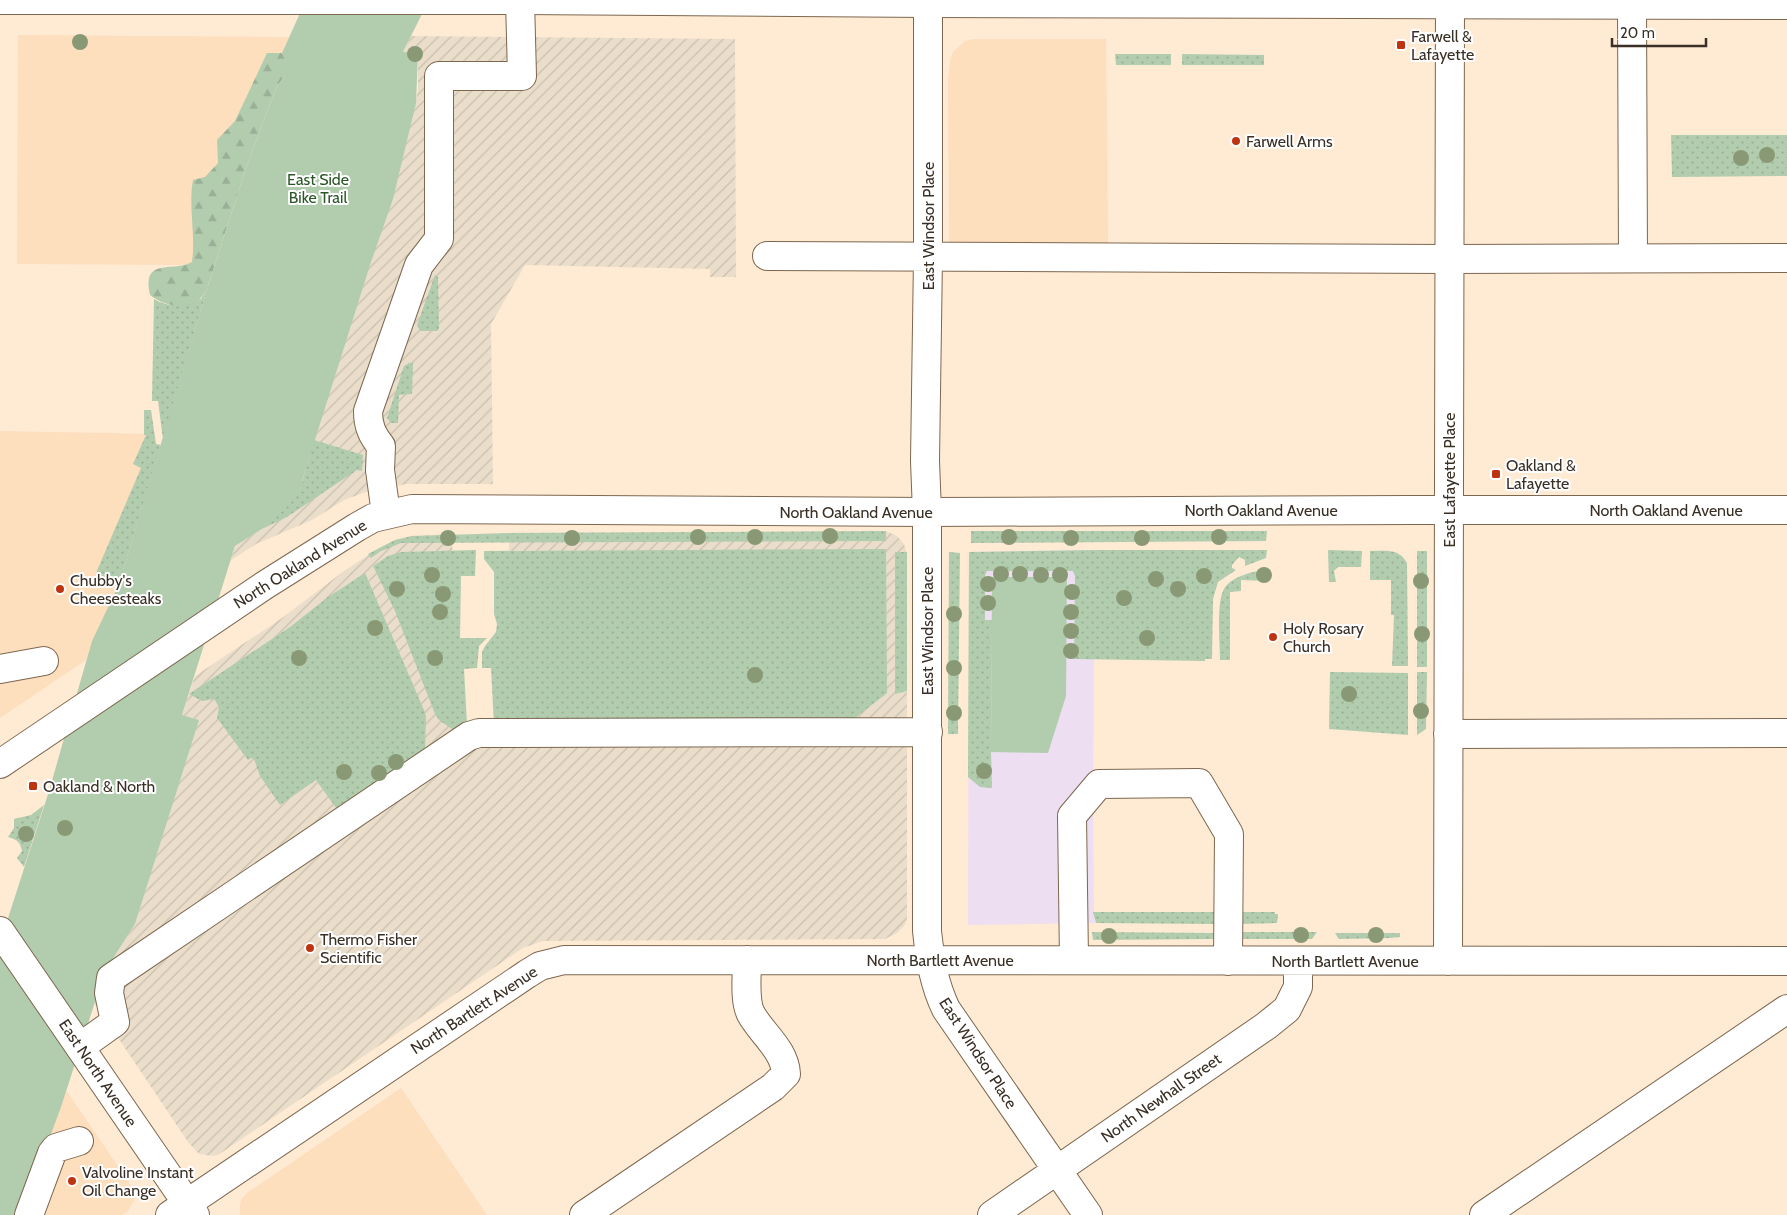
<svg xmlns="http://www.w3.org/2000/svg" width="1787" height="1215" viewBox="0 0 1787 1215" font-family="Cabin,sans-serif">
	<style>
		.built { fill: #fddebd }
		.industrial { fill: url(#industrial-furrows) }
		.education { fill: #eddef1 }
		.grass { fill: url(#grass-dots) }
		.forest { fill: url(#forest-firs) }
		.park { fill: #b1cdae }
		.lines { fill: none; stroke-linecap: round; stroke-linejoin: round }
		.minor-casing { stroke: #7d674f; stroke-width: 30 }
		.major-casing { stroke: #7d674f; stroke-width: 30 }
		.minor { stroke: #fff; stroke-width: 28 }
		.major { stroke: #fff; stroke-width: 28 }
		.tree { fill: #8a9975 }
		.poi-dot { fill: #be3410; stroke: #fff; stroke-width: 2 }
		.labels { text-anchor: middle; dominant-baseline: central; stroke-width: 4; stroke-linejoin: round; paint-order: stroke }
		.poi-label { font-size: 16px; fill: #392f25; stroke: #fff; text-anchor: start }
		.park-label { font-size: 16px; fill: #2b5727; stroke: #fff }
		.street-label { font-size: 16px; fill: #392f25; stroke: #fff }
	</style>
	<defs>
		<pattern id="industrial-furrows" width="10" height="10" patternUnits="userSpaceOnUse" patternTransform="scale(1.25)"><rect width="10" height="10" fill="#eadecb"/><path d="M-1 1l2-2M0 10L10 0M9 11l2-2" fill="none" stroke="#c9bfae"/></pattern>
		<pattern id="grass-dots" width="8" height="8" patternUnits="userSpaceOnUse" patternTransform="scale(1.25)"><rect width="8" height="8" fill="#b1cdae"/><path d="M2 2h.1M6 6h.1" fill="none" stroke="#99b096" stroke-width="1.8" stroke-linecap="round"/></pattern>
		<pattern id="forest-firs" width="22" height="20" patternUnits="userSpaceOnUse" patternTransform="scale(1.25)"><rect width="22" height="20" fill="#b1cdae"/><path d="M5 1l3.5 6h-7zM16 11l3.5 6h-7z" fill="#99b096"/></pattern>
	</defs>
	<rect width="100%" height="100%" fill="#ffead4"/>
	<path class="built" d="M18 35 289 37 191 265 17 264Z
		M973 39H1106L1108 249 962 247 949 241 948 79 950 61 953 52 965 41Z
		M0 431 155 434 156 444 161 445 119 584 92 641 86 660 0 718Z
		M401 1088 487 1215H240V1205L242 1198 250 1191Z
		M66 1090 132 1187 135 1195 134 1201 128 1211 122 1215H21Z"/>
	<path class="industrial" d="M411 36 735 39 736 277H710V269L525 265 491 324 493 484H406L366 492 344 500 312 520 256 544 230 561 236 545 262 529 302 482 407 135 418 91V53H403Z
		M886 531 897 536 904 544 907 554V919L904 926 897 933 885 939 543 941 523 948 218 1155 212 1156 199 1154 188 1142 94 1002 105 971 135 924 198 720 182 715 195 676 282 618 344 571 379 548 395 540 412 536 452 534 456 731 509 724V533Z"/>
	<path class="education" d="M1095 550 1093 801 1094 917 1096 923 968 925 969 552Z"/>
	<path class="grass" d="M1115 54H1171V65H1116Z
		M1182 54 1264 55V65H1182Z
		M1671 135H1787V176L1672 177Z
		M435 275 438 277 439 329 437 331H420L417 325Z
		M209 283 163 439 158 401H152L154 299C170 309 184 304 201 299Z
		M409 363H413L412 394 399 395 398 423H391L387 418 404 366Z
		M144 410H151L156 444 161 445 119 584 96 573 141 468 133 464 146 435H144Z
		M314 440 363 455 362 471 357 470 287 517 262 529 302 482Z
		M886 531V541L401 543 381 551 371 558 368 554 395 540 412 536 509 533Z
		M971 531H1267L1266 541 971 543Z
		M886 549 887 693 850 722 494 725 491 668H482V652L485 646 496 632 497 624 494 614V572L484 559V551Z
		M476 550 475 576H461L460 638H487L479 646 477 668 464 669 467 724 456 732 439 720 435 714 395 611 373 566 388 556 401 552Z
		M1095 550H1267L1266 558 1245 566V560L1239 557 1232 565V568L1236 570 1218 582 1213 599 1212 659H1205V661L1074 659 1075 576 1073 571H987L985 575V620H992L991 752 992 788 980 787 968 777 969 552Z
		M1328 550 1362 551 1361 567H1338L1334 571 1336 582H1329Z
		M1370 551C1386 551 1399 548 1407 563L1408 666H1392L1394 615H1391V580H1370Z
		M1417 551H1427V667H1417Z
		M895 552H907V691L895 694Z
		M949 552 960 553 958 734H948Z
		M1269 569V581L1241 580V591L1230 592V660H1220C1220 643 1216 603 1224 589 1231 576 1255 571 1269 569Z
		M365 573 424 710 426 716 425 754 339 812 316 780 280 805 260 776 254 759 251 758 248 760 217 718 219 707 214 699 202 701 189 694 290 627 328 597Z
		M1330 672 1408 673V735L1329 729Z
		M1417 672H1427L1426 729 1417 735Z
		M44 805 24 867 17 858 22 851C20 841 17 840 8 837L14 828V819L31 815Z
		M1093 912H1217V924L1096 923Z
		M1239 912H1275V914H1278L1277 923 1239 924Z
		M1092 932 1216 933 1215 939 1093 940Z
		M1241 932H1317L1312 939H1241Z
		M1335 933H1400V937L1390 938 1339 939Z"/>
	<path class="forest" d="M267 53H282L285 59V75L276 88 246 168 209 283C206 289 203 296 199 300 185 311 162 305 150 295 141 256 174 273 192 262 196 234 188 207 193 180L205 177 218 163 217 140 235 121Z"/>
	<path class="park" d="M306 0H429L403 52 418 53 416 103 393 199 370 265 302 481 304 484 262 529 235 546 182 715 199 720 135 924 105 971 61 1107 21 1215H0V943L49 791 92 641 119 584 209 283 246 168 276 88 285 75V60L282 53Z
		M992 577H1067L1066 696 1048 753 991 752Z"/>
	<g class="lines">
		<defs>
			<path id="minor" d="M928 0V257L925 461 927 512V931C930 959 934 984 946 1009L1088 1215
				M1632 5 1633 258
				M767 256 1449 259 1787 258
				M386 514 380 470 381 446C372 435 368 426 368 411L419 265 439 239V76H522L520 0
				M0 669 44 661
				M1448 734 1787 733
				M0 764 265 585 357 527 373 518 412 509 927 512 1412 510H1787
				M1074 960 1072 816 1099 784 1199 783 1229 834 1228 961
				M1448 961 1450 0
				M80 1047 115 1022 109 993 111 978 469 736 479 733 928 732
				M29 1215 52 1153 56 1148 79 1141
				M170 1215 527 974 540 966 564 960 1787 961
				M584 1215 773 1087 786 1074C785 1050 762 1034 751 1014 744 1001 747 975 747 960
				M992 1215 1266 1026 1287 1009 1298 987V961
				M1484 1215 1787 1009"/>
			<path id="major" d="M0 0H520L928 3 1787 5
				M0 931 195 1215"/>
		</defs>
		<use href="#minor" class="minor-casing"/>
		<use href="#major" class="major-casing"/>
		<use href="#minor" class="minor"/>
		<use href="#major" class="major"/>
	</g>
	<g class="tree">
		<circle cx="80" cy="42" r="8"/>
		<circle cx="415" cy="54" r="8"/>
		<circle cx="1767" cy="155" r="8"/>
		<circle cx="1741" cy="158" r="8"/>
		<circle cx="830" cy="536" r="8"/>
		<circle cx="698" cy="537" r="8"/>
		<circle cx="755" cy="537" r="8"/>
		<circle cx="1009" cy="537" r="8"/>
		<circle cx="1219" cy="537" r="8"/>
		<circle cx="448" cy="538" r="8"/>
		<circle cx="572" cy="538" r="8"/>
		<circle cx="1071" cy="538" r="8"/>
		<circle cx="1142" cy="538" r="8"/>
		<circle cx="1001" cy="574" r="8"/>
		<circle cx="1020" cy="574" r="8"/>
		<circle cx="432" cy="575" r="8"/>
		<circle cx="1041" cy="575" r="8"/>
		<circle cx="1060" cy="575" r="8"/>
		<circle cx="1264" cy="575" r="8"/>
		<circle cx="1204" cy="576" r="8"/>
		<circle cx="1156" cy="579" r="8"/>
		<circle cx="1421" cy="581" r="8"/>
		<circle cx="988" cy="584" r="8"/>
		<circle cx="397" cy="589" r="8"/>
		<circle cx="1178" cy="589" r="8"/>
		<circle cx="1072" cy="592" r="8"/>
		<circle cx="443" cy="594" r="8"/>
		<circle cx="1124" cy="598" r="8"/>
		<circle cx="988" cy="603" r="8"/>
		<circle cx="440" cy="612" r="8"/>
		<circle cx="1071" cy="612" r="8"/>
		<circle cx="954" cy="614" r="8"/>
		<circle cx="375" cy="628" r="8"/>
		<circle cx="1071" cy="631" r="8"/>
		<circle cx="1422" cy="634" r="8"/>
		<circle cx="1147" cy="638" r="8"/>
		<circle cx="1071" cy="651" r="8"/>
		<circle cx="299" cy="658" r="8"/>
		<circle cx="435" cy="658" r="8"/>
		<circle cx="954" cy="668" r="8"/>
		<circle cx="755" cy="675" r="8"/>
		<circle cx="1349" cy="694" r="8"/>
		<circle cx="1421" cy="711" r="8"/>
		<circle cx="954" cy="713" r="8"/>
		<circle cx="396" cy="762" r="8"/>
		<circle cx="984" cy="771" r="8"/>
		<circle cx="344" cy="772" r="8"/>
		<circle cx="379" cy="773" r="8"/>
		<circle cx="65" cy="828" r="8"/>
		<circle cx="26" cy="834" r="8"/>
		<circle cx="1301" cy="935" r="8"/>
		<circle cx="1376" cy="935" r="8"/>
		<circle cx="1109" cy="936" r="8"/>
	</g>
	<g class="poi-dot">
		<rect x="1396" y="40" width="10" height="10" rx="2.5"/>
		<circle cx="1236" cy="141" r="5"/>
		<rect x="1491" y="469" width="10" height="10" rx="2.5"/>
		<circle cx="60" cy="589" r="5"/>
		<circle cx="1273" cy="637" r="5"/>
		<rect x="28" y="781" width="10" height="10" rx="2.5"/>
		<circle cx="310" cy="948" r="5"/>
		<circle cx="72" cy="1181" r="5"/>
	</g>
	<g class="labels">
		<g class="poi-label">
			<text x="1411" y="36">Farwell &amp;<tspan x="1411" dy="18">Lafayette</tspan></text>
			<text x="1246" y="141">Farwell Arms</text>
			<text x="1506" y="465">Oakland &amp;<tspan x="1506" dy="18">Lafayette</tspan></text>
			<text x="70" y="580">Chubby's<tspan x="70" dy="18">Cheesesteaks</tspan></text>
			<text x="1283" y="628">Holy Rosary<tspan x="1283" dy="18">Church</tspan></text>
			<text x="43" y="786">Oakland &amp; North</text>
			<text x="320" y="939">Thermo Fisher<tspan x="320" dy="18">Scientific</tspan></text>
			<text x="82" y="1172">Valvoline Instant<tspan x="82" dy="18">Oil Change</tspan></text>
		</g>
		<g class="park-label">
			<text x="318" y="179">East Side<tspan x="318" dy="18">Bike Trail</tspan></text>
		</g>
		<g class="street-label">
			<text transform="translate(928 226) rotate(-90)">East Windsor Place</text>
			<text transform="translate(1449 480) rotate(-90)">East Lafayette Place</text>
			<text x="1261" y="510">North Oakland Avenue</text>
			<text x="1666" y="510">North Oakland Avenue</text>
			<text x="856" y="512">North Oakland Avenue</text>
			<text transform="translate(300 564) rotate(-32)">North Oakland Avenue</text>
			<text transform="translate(927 631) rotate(-90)">East Windsor Place</text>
			<text x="940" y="960">North Bartlett Avenue</text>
			<text x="1345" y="961">North Bartlett Avenue</text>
			<text transform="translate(474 1010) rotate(-33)">North Bartlett Avenue</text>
			<text transform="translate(978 1053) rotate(57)">East Windsor Place</text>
			<text transform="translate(98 1073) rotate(56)">East North Avenue</text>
			<text transform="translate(1161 1098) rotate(-35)">North Newhall Street</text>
		</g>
	</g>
	<path d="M1612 38v8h94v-8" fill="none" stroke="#392f25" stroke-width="2.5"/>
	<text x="1620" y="38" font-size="15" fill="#392f25" stroke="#ffffff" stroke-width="4" paint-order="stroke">20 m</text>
</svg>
